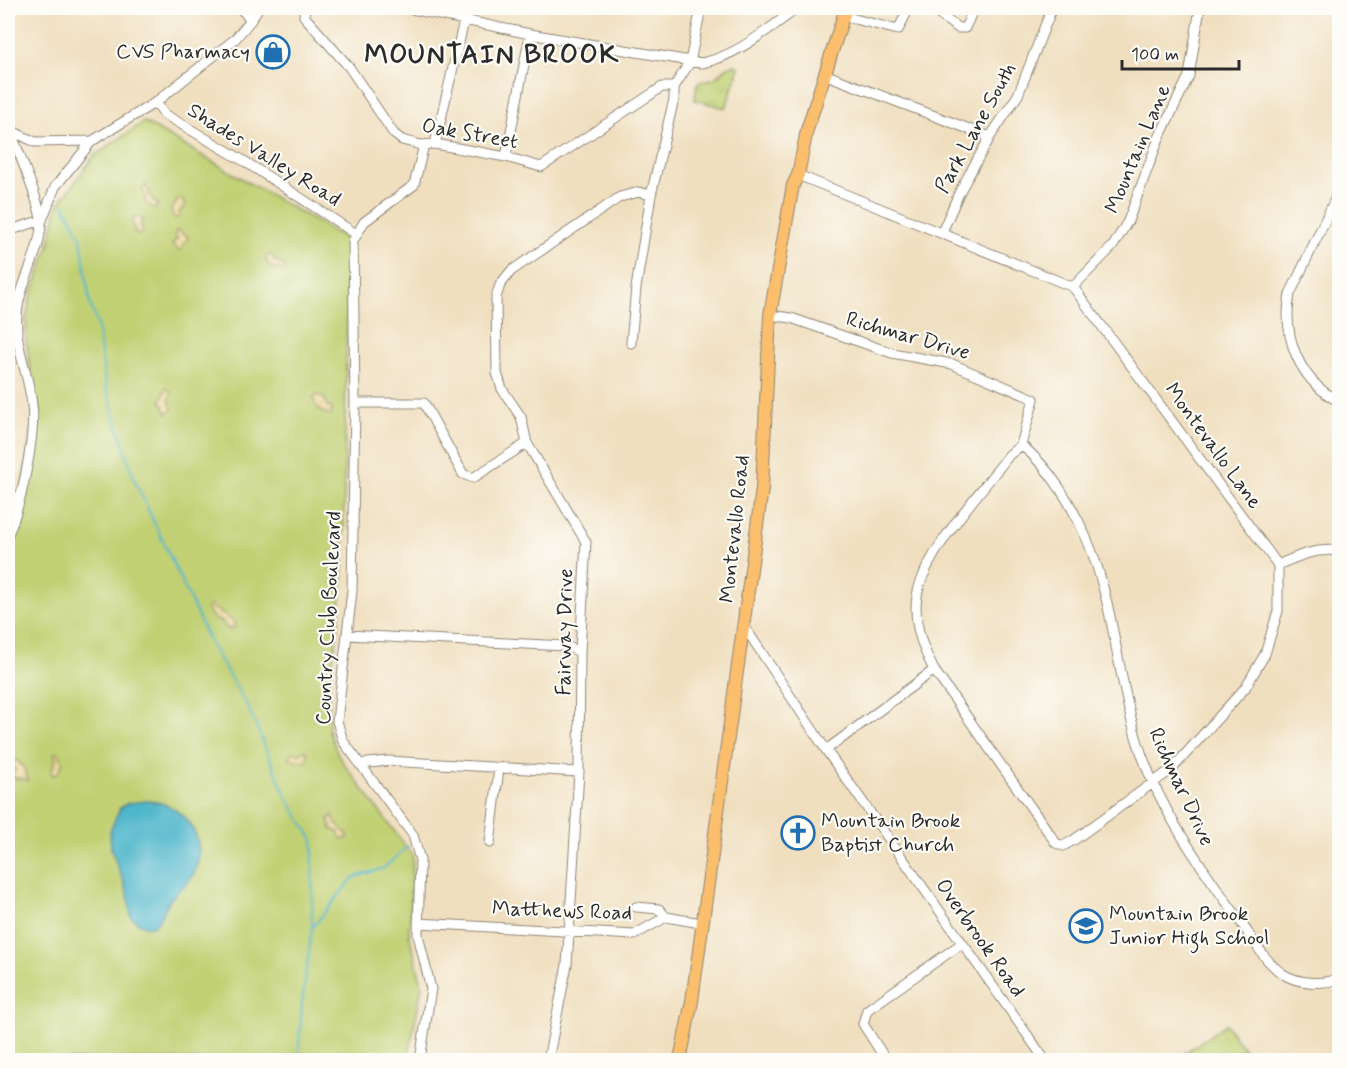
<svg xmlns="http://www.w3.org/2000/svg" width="1347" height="1068" viewBox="0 0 1347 1068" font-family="Mynerve,sans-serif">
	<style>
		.grass { fill: #c1d073; stroke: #767e4f; stroke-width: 1.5 }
		.sand { fill: url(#sand-dots); stroke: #8c8264; stroke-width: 1.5 }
		.park { fill: url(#park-crowns); stroke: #767e4f; stroke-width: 1.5 }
		.water { fill: #4db6cb; stroke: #3c707b; stroke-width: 1.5 }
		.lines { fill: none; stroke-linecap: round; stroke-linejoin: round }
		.stream { stroke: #4db6cb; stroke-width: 2 }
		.minor-casing { stroke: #8e8575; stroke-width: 11 }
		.major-casing { stroke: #8e8575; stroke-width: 14 }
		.minor { stroke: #fff; stroke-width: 9 }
		.major { stroke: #fabe6d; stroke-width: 12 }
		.labels { text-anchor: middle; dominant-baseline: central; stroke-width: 4.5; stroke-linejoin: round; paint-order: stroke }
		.poi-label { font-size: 21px; fill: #2b2b2b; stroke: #fdfcf7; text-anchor: start }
		.street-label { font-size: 21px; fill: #2b2b2b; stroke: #fdfcf7 }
		.district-label { font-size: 27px; font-weight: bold; letter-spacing: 1.5px; fill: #2b2b2b; stroke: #fdfcf7 }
	</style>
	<defs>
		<pattern id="sand-dots" width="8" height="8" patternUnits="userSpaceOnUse" patternTransform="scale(1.5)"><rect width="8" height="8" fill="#eeda9e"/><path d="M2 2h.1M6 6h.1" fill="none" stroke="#cb8" stroke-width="1.8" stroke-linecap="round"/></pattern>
		<pattern id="park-crowns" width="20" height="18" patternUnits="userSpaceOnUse" patternTransform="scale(1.5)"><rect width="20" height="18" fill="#c1d073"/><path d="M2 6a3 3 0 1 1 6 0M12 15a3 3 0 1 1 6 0" fill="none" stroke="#a6b364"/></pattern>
	</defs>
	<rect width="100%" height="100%" fill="#fdfcf7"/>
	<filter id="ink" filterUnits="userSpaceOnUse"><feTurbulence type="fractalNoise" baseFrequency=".0167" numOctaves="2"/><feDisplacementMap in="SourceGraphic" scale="12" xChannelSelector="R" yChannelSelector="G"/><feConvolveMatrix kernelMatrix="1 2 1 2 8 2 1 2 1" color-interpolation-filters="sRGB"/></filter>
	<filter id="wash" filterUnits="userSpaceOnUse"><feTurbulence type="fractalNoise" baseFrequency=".008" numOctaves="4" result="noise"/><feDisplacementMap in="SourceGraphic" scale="24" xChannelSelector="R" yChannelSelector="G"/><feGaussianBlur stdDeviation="1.35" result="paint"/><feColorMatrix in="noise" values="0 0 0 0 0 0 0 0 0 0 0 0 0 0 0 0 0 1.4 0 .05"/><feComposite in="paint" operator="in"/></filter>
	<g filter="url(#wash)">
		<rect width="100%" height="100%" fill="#f0dfbf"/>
		<path class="grass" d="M144 122 348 240 343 573 338 630 329 682V731L339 757 413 856 409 934 422 985 408 1060H8V541L16 523 36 405 26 341V319L31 295 49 246 58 205 94 156Z
			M1226 1024 1251 1060H1175Z"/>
		<path class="sand" d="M146 185 153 201 158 204 155 209 145 202 146 196 142 190Z
			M178 200H183L185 207 180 211 179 217 174 218 171 210Z
			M135 216 144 219 140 224 143 231 139 235 135 233 132 220Z
			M177 230 188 237 180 251 172 245 177 239 175 233Z
			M268 255H272L274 260 285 266 283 271 269 266 266 259Z
			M166 388 172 393 169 399 172 409 167 413 161 401Z
			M317 395 324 398 327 406 332 408 331 415C324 415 314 406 313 398Z
			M209 605 235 623 234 628 229 630 221 621 214 619 207 609Z
			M305 750 308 753 306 762 289 758 293 752 299 754Z
			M58 752 63 762 58 773 53 775 51 772 56 760 54 754Z
			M16 760 23 766 28 780 15 778 12 774 15 770 11 763Z
			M333 815 335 822 349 836 347 839H341L338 832 331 829 329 819Z"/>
		<path class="park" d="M734 65 739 67 726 108 695 100 697 84C703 79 710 81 716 77 723 72 724 67 734 65Z"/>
		<path class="water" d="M148 801C184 802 210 840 194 873 189 885 177 890 170 900 159 917 156 940 131 917L128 894 111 849 110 831 120 808 128 803Z"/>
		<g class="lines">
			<path class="stream" d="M64 204 81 238 90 304 97 323 106 388 134 479 213 649 247 705 287 798 313 840 312 928 302 1004 298 1060
				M312 928 353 878 384 868 408 846"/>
		</g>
	</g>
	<g filter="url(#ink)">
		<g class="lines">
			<defs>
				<path id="minor" d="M240 8 251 20
					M305 8 304 16 349 67 394 134 402 140 421 145 435 144 506 157 541 167 662 87H674
					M407 8 530 34 702 63C737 56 769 28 798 8
					M930 8 958 28H965L974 8
					M843 16 898 30 909 8
					M824 74 990 137
					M156 102 164 114 244 161 356 234
					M10 130 35 142 92 141
					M435 144 464 21
					M506 157 530 34
					M1340 189 1290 294C1282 337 1299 381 1340 402
					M8 231 42 220 55 187 92 141 156 102 200 67 235 39 251 20 258 8
					M942 232 960 191 990 137 1018 95 1052 8
					M1073 287 1113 246 1128 221 1159 138 1189 76 1200 8
					M770 315 791 318 892 353 952 364 1034 399 1021 445 1009 455C982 491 924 553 917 596 913 623 922 647 934 670L1056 843 1063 846 1074 840 1172 769 1245 688 1265 654 1278 611V565L1073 287 798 175
					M631 343 636 288 651 195 674 99V87L690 62 701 8
					M355 403H424L463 474 473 478 527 443
					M1021 445C1050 467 1074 508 1088 542 1114 604 1117 675 1137 740 1157 807 1200 865 1240 921 1252 938 1265 962 1283 974 1299 984 1323 985 1340 978
					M8 498 21 496
					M8 534C21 505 36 436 32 405 29 374 14 346 17 315 19 283 41 254 41 222 42 207 17 150 11 131
					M1278 565C1300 555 1316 548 1340 551
					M744 626 826 750 1045 1060
					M347 635 566 646 580 652
					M826 750 934 670
					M359 764 388 761 579 772
					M490 843 499 768
					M636 907 659 909 666 917
					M418 923 634 935 666 917 701 923
					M420 1060 431 989 418 935 420 860 413 835 343 741 337 721 352 591 355 403 353 241 364 222 414 185 424 145
					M548 1060 567 965 579 772 580 652 586 542 527 443 521 417 502 389 497 373 496 297 500 285 511 271 620 197 639 192 651 195
					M886 1060 863 1024 867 1010 961 944"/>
				<path id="major" d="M680 1060 692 1001 762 489 770 315 793 185 798 175 807 130 846 8"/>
			</defs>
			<use href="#minor" class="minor-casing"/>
			<use href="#major" class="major-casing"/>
			<use href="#minor" class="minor"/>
			<use href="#major" class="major"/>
		</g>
	</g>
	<defs>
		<symbol id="shop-ring" viewBox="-11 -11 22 22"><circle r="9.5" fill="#fdfcf7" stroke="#1f6fb2" stroke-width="1.5"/><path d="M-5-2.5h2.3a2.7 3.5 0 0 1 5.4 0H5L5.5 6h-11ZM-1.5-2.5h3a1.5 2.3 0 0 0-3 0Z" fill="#1f6fb2"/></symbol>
		<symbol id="church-ring" viewBox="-11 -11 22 22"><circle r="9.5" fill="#fdfcf7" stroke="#1f6fb2" stroke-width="1.5"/><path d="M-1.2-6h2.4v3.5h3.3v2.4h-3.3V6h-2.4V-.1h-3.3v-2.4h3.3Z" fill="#1f6fb2"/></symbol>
		<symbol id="school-ring" viewBox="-11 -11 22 22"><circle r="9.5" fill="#fdfcf7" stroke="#1f6fb2" stroke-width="1.5"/><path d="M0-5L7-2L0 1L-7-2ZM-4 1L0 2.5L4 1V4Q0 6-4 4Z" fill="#1f6fb2"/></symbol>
	</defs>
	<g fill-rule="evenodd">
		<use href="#shop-ring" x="254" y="33" width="38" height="38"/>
		<use href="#church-ring" x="779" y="814" width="38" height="38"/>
		<use href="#school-ring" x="1067" y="907" width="38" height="38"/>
	</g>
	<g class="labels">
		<g class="poi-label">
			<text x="250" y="52" text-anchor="end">CVS Pharmacy</text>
			<text x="821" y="821">Mountain Brook<tspan x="821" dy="24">Baptist Church</tspan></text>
			<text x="1109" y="914">Mountain Brook<tspan x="1109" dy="24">Junior High School</tspan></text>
		</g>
		<g class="street-label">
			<text transform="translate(976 128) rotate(-61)">Park Lane South</text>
			<text transform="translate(470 134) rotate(10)">Oak Street</text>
			<text transform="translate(1138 149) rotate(-67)">Mountain Lane</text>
			<text transform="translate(264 155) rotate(32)">Shades Valley Road</text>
			<text transform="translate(908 336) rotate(16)">Richmar Drive</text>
			<text transform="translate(1213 446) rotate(54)">Montevallo Lane</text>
			<text transform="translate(735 529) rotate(-84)">Montevallo Road</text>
			<text transform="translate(329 618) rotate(-87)">Country Club Boulevard</text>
			<text transform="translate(565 632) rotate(-89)">Fairway Drive</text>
			<text transform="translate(1181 787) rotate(65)">Richmar Drive</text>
			<text transform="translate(562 911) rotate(2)">Matthews Road</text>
			<text transform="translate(980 938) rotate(55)">Overbrook Road</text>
		</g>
		<g class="district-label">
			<text x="492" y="55">MOUNTAIN BROOK</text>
		</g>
	</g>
	<rect width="1347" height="1068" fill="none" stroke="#fdfcf7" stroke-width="30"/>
	<path d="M1122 60v9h117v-9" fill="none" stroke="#2b2b2b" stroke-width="3"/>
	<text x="1131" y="60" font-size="18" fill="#2b2b2b" stroke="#fdfcf7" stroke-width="4.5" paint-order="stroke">100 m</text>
</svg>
